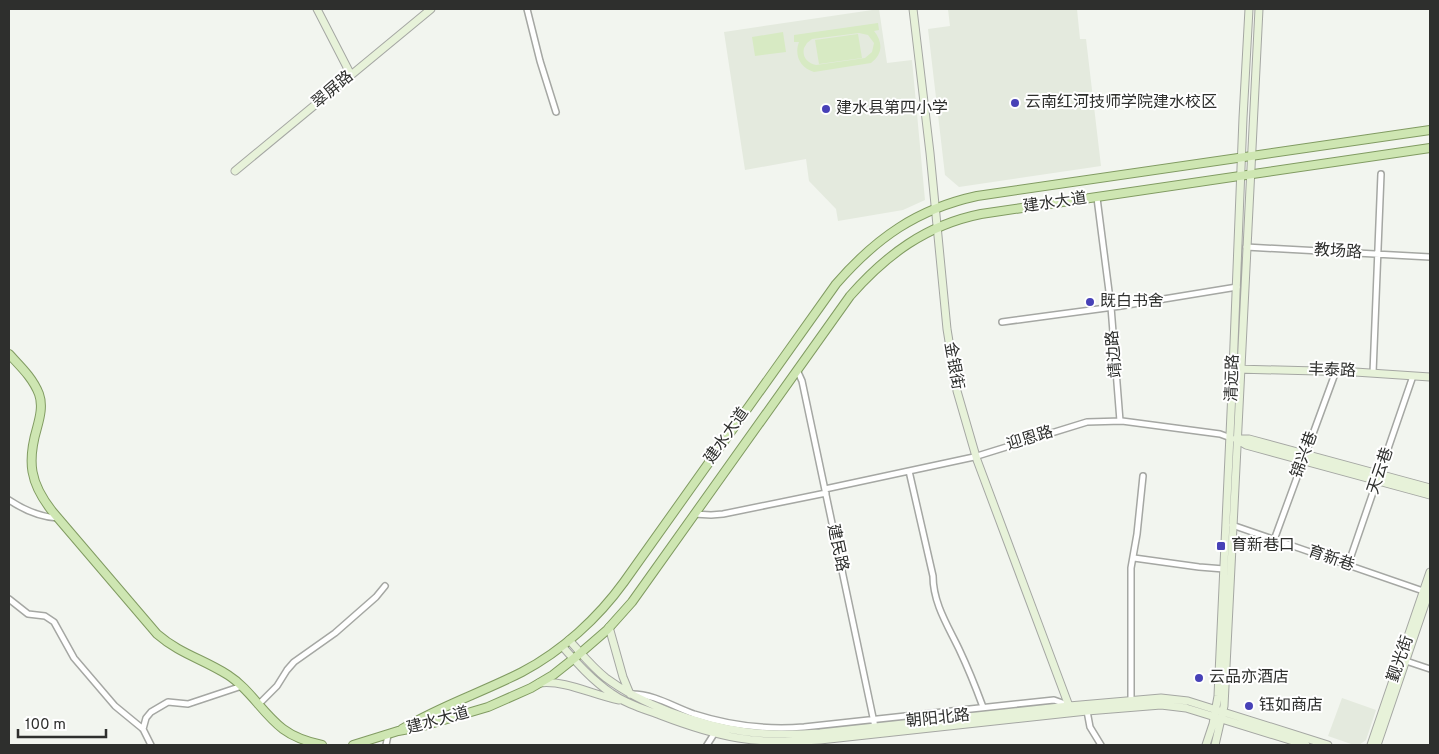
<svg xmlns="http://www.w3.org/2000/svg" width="1439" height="754" viewBox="0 0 1439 754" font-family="Overpass,'Noto Sans SC',sans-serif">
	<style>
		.built { fill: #e4eade }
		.green { fill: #d7eac3; fill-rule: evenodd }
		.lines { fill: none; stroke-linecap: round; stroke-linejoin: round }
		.street-casing { stroke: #a5a7a3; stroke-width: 8 }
		.secondary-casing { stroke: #a5a7a3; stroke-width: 9 }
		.primary-casing { stroke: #819b62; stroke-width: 10 }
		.street { stroke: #fff; stroke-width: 5 }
		.secondary { stroke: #e7f2d9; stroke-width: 7 }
		.primary { stroke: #cee6b2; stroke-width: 8 }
		.poi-dot { fill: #4741b7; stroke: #fff; stroke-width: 2 }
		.labels { text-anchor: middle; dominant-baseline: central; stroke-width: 4; stroke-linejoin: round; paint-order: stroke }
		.street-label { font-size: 16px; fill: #2e2f2d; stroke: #fff }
		.poi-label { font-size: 16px; fill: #2e2f2d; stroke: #fff; text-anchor: start }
	</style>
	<rect width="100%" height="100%" fill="#f2f5ef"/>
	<path class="built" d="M879 9 887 63 912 60 925 200 903 210 838 221 836 209 809 181 806 159 745 170 724 32Z
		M948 9H1077L1080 39H1086L1101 166 959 187 945 175 928 29 950 26Z
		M1342 698 1376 710 1366 740 1359 745H1354L1328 736Z"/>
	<path class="green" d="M878 23 879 30 874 31C883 42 883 54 871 63L814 72C800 68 794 55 799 42H794V35ZM859 33 868 35 874 43 872 52 865 58 816 65C807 63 802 57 804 48L807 43 812 39Z
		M783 32 786 52 755 56 752 37Z
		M858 34 862 58 819 64 815 40Z"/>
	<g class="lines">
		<defs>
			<path id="street" d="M527 9 540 61 556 112
				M1097 198 1111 307 1120 421
				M1246 247 1430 257
				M1002 322 1121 306 1237 287
				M797 370 802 381 875 727
				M1373 373 1381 174
				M909 471 933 576C933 603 948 626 959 649 968 668 976 688 983 707
				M825 489 974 457 1087 422 1122 421 1220 434 1231 438
				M9 500C24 510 39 517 58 518
				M694 514 711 515 723 514 826 493
				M1232 525 1426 592
				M1274 540 1336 371
				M1134 558 1199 567 1224 569
				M1348 565 1413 376
				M9 599 28 614 45 616 54 622 74 658 115 706 143 729 151 745
				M1406 661 1430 669
				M632 694C654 694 674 707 694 714 731 726 766 730 804 727L1054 700 1068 705
				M1131 699V568L1137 534 1143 476
				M259 704 277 686 287 670 294 662 335 633 376 597 385 586
				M1087 711 1090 727 1101 745
				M143 729 146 718 151 712 168 702 188 704 242 686
				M386 745 388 735
				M707 745 714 734"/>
			<path id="secondary" d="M317 9 351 75
				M913 9 930 153 947 329 957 391 977 460 1069 706
				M235 171 431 9
				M1236 369 1355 372 1430 377
				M1236 439 1246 445 1430 495
				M1237 439H1249L1430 488
				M609 627 623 677 630 694
				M569 640C581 653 592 667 606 678 626 693 647 703 670 712 724 732 762 737 820 733L1069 706 1161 698 1188 701 1328 745
				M562 646C577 663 592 680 611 693 626 704 644 709 660 715 720 738 756 745 820 740L1087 711 1161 705 1186 708 1306 745
				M539 683C567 680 592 695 619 700
				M1206 745 1213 724 1218 696 1233 369 1243 118 1249 9
				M1215 745 1224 706 1259 9
				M1371 745 1430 572
				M1377 745 1430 589"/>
			<path id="primary" d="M9 354C20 366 33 378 39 394 43 405 40 417 37 428 27 462 30 483 52 511L157 634C180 654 203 659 228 675 250 689 262 713 283 729 295 738 308 742 322 745
				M402 729C440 706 483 692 522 672 562 651 598 618 624 582L836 284C876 238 917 209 977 196L1430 130
				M353 745 398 731 420 727 488 707 531 688 553 675 577 656 607 630 632 602 850 296C886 255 926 225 981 214L1430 148"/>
		</defs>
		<use href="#street" class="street-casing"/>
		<use href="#secondary" class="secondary-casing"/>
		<use href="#primary" class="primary-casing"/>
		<use href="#street" class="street"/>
		<use href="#secondary" class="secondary"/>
		<use href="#primary" class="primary"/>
	</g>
	<g class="poi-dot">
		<circle cx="1015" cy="103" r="5"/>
		<circle cx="826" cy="109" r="5"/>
		<circle cx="1090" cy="302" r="5"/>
		<rect x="1216" y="541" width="10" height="10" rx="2.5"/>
		<circle cx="1199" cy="678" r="5"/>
		<circle cx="1249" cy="706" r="5"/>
	</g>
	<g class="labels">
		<g class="street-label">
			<text transform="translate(333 90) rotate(-40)">翠屏路</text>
			<text transform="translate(1055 203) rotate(-8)">建水大道</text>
			<text transform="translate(1338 252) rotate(3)">教场路</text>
			<text transform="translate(1115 354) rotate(-95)">靖边路</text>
			<text transform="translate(953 366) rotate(80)">金银街</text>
			<text transform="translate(1332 371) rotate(2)">丰泰路</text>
			<text transform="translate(1233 378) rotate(-88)">清远路</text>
			<text transform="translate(727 436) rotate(-55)">建水大道</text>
			<text transform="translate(1030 439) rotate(-17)">迎恩路</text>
			<text transform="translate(1305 455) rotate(-70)">锦兴巷</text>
			<text transform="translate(1381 471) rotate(-71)">天云巷</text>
			<text transform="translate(837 548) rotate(78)">建民路</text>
			<text transform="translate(1331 559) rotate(19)">育新巷</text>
			<text transform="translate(1401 659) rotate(-71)">觐光街</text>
			<text transform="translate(938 719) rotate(-6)">朝阳北路</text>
			<text transform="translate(438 721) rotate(-15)">建水大道</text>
		</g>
		<g class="poi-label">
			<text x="1025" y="103">云南红河技师学院建水校区</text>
			<text x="836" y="109">建水县第四小学</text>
			<text x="1100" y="302">既白书舍</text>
			<text x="1231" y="546">育新巷口</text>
			<text x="1209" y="678">云品亦酒店</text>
			<text x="1259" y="706">钰如商店</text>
		</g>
	</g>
	<rect width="1439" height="754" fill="none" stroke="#2e2f2d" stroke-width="20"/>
	<path d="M18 729v8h88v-8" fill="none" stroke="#2e2f2d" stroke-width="2.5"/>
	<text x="25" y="729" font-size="15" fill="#2e2f2d" stroke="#ffffff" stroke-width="4" paint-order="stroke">100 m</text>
</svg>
